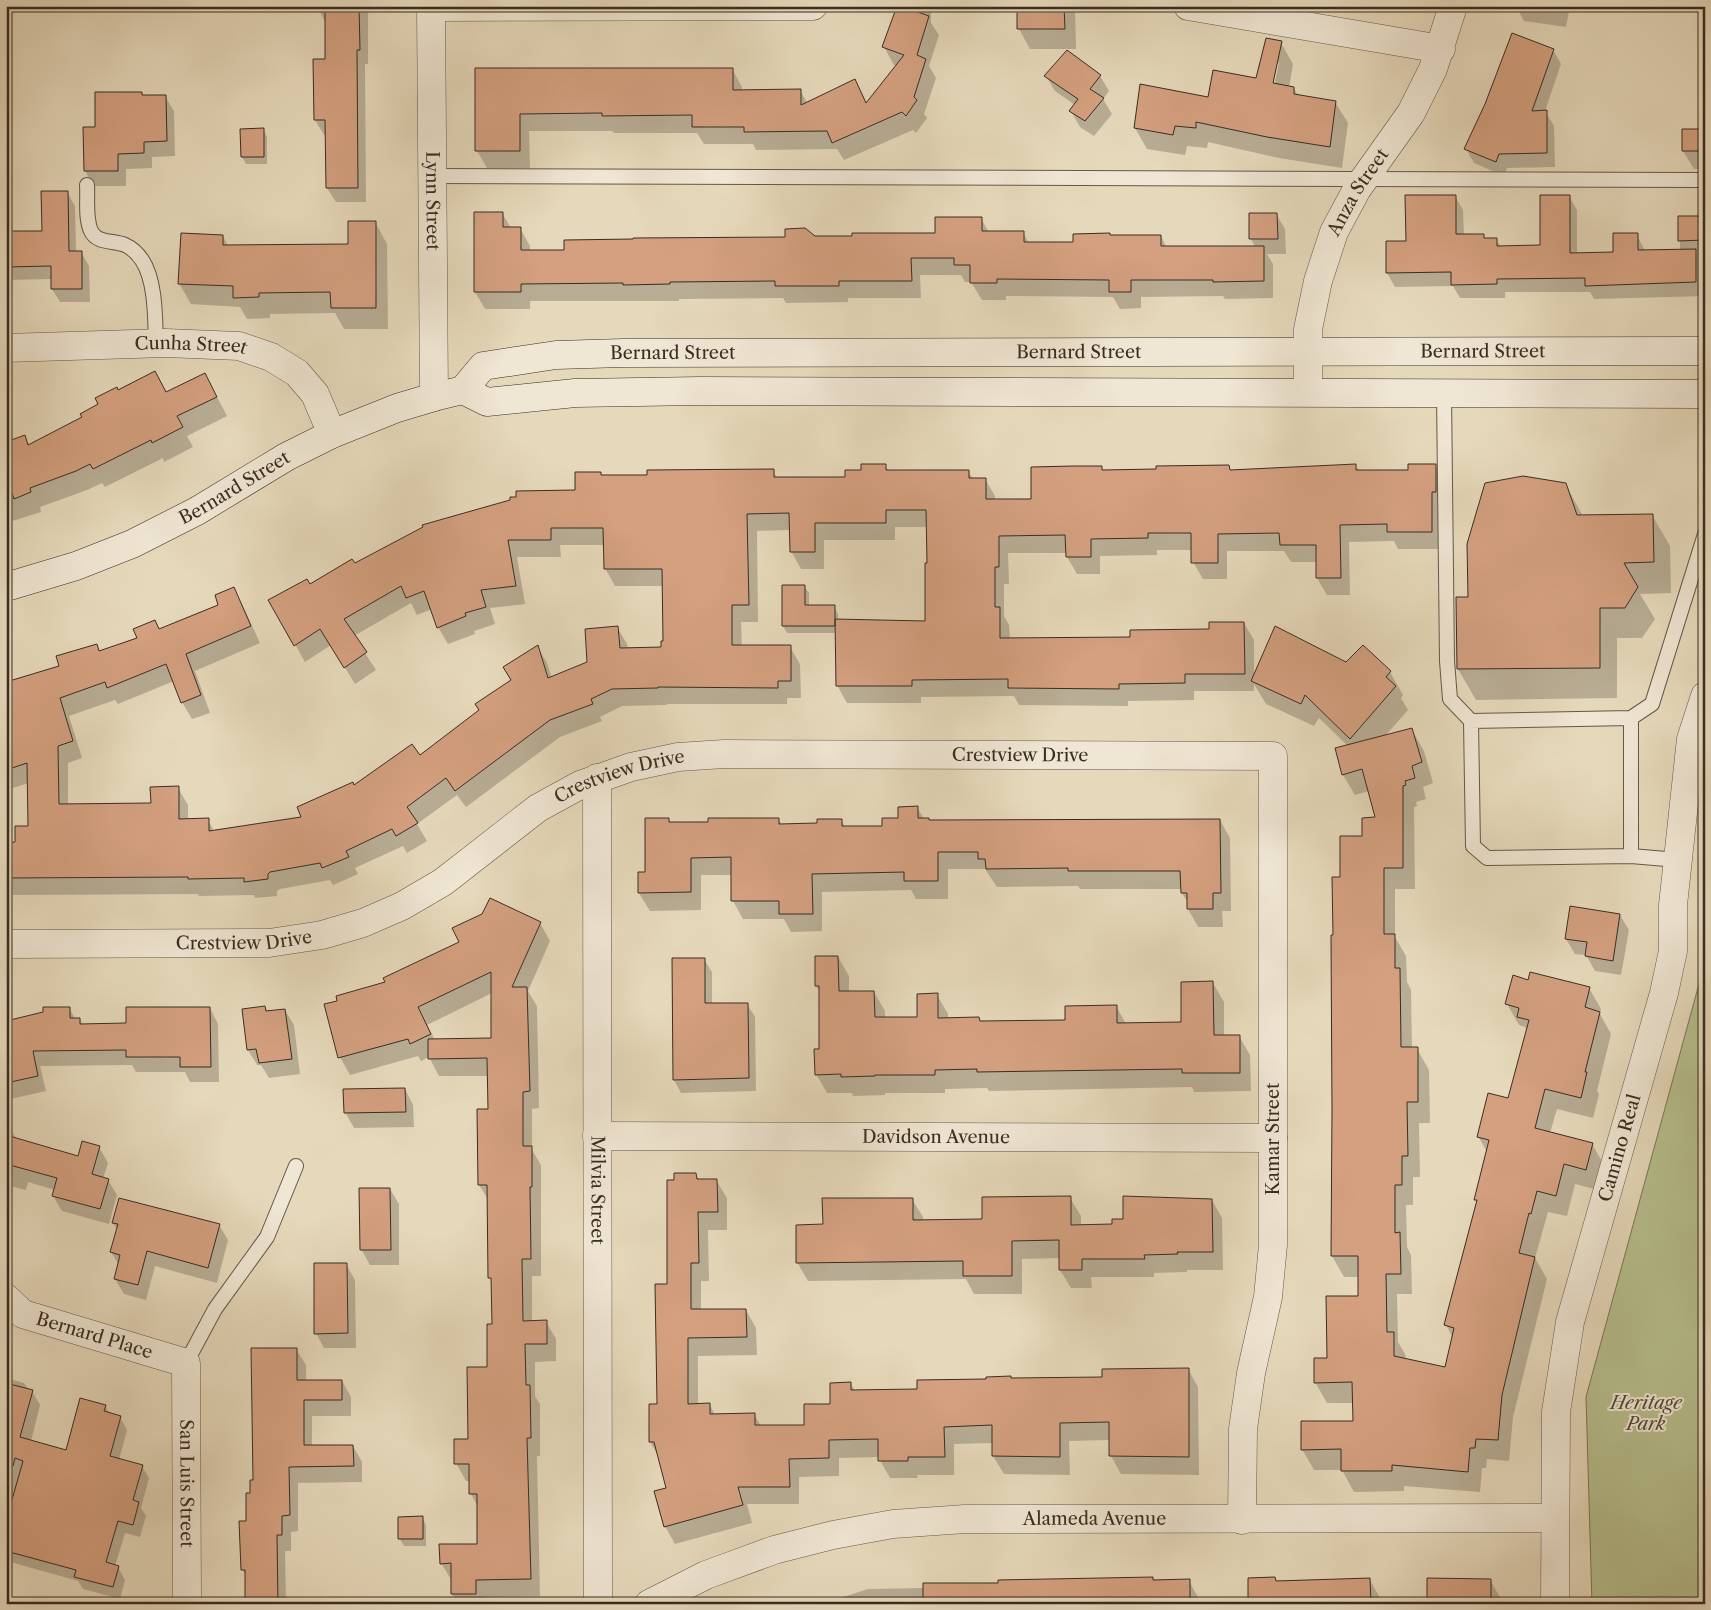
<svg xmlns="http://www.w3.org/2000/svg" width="1711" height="1610" viewBox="0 0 1711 1610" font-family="'Libre Caslon Text',serif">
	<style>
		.green { fill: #b7bf8e; stroke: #787658 }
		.shadow { fill: #0003; fill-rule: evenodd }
		.building { fill: #d4a080; stroke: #392d22 }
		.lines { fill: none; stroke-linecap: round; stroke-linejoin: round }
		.lane-casing { stroke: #645848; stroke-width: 16 }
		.street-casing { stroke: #645848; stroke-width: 29 }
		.secondary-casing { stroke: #392d22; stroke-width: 29 }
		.lane { stroke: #efe6d3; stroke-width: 14 }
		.street { stroke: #efe6d3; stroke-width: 28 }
		.secondary { stroke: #efe6d3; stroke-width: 28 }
		.labels { text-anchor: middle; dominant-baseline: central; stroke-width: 4; stroke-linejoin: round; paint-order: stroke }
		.street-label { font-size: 18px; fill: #392d22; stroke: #efe6d3 }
		.park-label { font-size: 18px; font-style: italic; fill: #524a38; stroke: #efe6d3 }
	</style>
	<rect width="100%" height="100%" fill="#e6d9bb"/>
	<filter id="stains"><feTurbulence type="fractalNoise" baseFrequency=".004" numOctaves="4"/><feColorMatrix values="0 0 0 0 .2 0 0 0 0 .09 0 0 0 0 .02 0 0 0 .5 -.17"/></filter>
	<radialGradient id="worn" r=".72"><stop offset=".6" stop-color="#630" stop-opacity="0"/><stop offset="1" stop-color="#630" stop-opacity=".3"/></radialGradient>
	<path class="green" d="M1705 962V1604H1592L1586 1397Z"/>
	<path class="shadow" d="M317 6H368V64H365L366 202H336L327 188V135H324L315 120 326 60V24Z
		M898 6H931V23L939 35 929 66 936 78 924 114 927 118 916 133 913 130 844 160 837 149 756 150 753 144H704L697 133H614L612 131H529L530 168H487L477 151 476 70 732 69 742 87V91L800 90 807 103 855 81 867 103 897 66 894 65 884 47Z
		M1018 6H1075L1076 49H1030L1019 29Z
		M1516 6H1570L1566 27 1524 21Z
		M1281 43 1293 64 1289 88H1294L1298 96 1335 102 1348 123 1342 168 1279 158 1208 142 1207 148 1187 146 1185 155 1147 149 1135 128 1256 80ZM1277 62 1279 63 1273 90 1271 89Z
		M1553 50 1561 64 1545 111 1554 126 1555 167 1507 168 1504 176 1474 163 1466 149Z
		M1046 76H1100L1109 91 1103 99 1112 114 1094 136 1080 127 1071 111 1075 105 1055 91Z
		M142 93 143 96H165L174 111 175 156 152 157V168L126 169V186H94L85 171 97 129Z
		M1705 123V169H1694L1683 151V130H1699V124Z
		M263 129 267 137V164H246L242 157Z
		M67 192 75 206 76 252H81L89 266 90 302H60L52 289V279L6 280V232H43Z
		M1455 196 1463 210 1464 236H1483L1485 239H1496L1501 247 1541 246 1569 196 1577 210V254L1614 253 1637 235 1645 251H1680V217H1705V296L1594 299 1590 292H1505V298H1460L1453 286 1395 287 1387 273V242H1408Z
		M502 213 511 228H520L530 246V251H565L814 238 936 234 981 218 989 233H1023L1029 243H1075L1110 236H1161L1167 248 1255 247 1251 239 1276 214 1285 229 1286 254H1267L1273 264V298L1225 299 1223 296 1141 297V308L1120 309 1113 297 1006 296V300H982L971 282H965L961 275H920L921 298H848V302L786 303 783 298 679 299V301H530V309H485L475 292Z
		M375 222 387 244 388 329H344L335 313 270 314V318L247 319 240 307 191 304 179 283 223 236 228 246H349Z
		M155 373 167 393 205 374 227 416 187 436 193 447 164 462 163 458 105 487 102 483 87 490 40 507 41 512 6 523V443L25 437 30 446 83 418 118 391Z
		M885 465 889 472 968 471 973 479H985L995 496V500H1032L1101 467 1104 472 1229 467 1231 471 1355 465 1359 471H1409L1435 465 1445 483 1441 549H1398L1394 541 1349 542 1350 595H1327L1317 578V562H1291L1284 551H1227V579H1203L1193 562 1192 550H1157V555L1100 556V574H1077L1067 557V553H1008L1009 584H1004V616L1009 625 1010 640 1132 638 1210 630 1244 623 1254 640V677L1347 664 1390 672 1403 695 1401 698 1408 710 1385 736 1412 730 1424 751 1433 783 1423 787 1426 799 1416 802 1417 806 1414 807 1415 889H1395V937L1406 956 1407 982 1411 990 1412 1049H1417L1429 1070 1430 1123H1419L1420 1177H1413V1205H1406L1407 1247 1411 1255 1412 1294H1397L1398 1342 1405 1354 1406 1359 1446 1368 1453 1338 1446 1325 1478 1204 1475 1199 1487 1152 1478 1136 1509 1100 1527 1031 1525 1027 1519 1025 1507 1004 1529 981 1589 988 1601 1009 1600 1014 1611 1034 1597 1091 1599 1094 1593 1118 1557 1109 1550 1133 1592 1144 1604 1165 1598 1190 1575 1184 1567 1216 1548 1212 1535 1258 1547 1279 1513 1417 1509 1461 1487 1459 1486 1468H1482L1480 1492 1404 1486V1491L1354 1492 1342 1470H1314L1302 1449 1354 1422V1403H1327L1315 1382 1329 1359 1359 1297V1277H1344L1332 1256 1334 936 1341 878 1364 838 1377 819 1369 791 1355 795 1343 775 1348 746 1319 718 1314 726 1266 704 1254 684V691H1194V700L1128 701V706L1019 705 1014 696 921 697V703H847L837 685 836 633H787L783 626V586H804L809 593V607H834L838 614V620L926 622 927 527H895V540H824V569H801L791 551V530L757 531 758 622H741L742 647H790L800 664 801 698H787V704H667V705L622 706 600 717 602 721 560 737 466 807 457 795 417 824 427 841 407 853 403 846 355 868 358 874 333 885 330 880 280 889 277 891V896L255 898 254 895 199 896 198 894 12 895 9 890H6V844H16L29 827V783L6 790V683L60 667 96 646 99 652 138 639 155 622 160 630 220 606 233 589 243 606 260 643 195 671 210 713 192 719 182 702 174 681 118 704 115 700 69 716 82 758 68 763V805H152L178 788 188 805V820H208L214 831 303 818 354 786 420 757 480 711 512 680 537 646 547 663 552 678 589 663 617 627 627 644 628 649 663 648 664 642 663 586H615L605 568V545H560L561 557H517L525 604 490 608 495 624 474 631 475 634 448 644 438 627 432 609 417 615 411 603 354 636 376 670 355 684 331 645 305 662 270 600 309 585 354 564 576 491 601 476H648L773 470 777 478H846Z
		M1565 484 1583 516 1652 515 1670 546 1671 593 1640 594 1655 619 1642 638H1617V698L1476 700 1458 669V599H1469Z
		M917 807 924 819H928L930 821 1220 820 1230 838 1231 911H1222L1223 927H1198L1188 909V903L1182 893V889H1080L1078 886 997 887 985 869H948V899H916L911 890 822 892V931L791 932 784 919H743L733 901 732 875H701V910L650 911 639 893 668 819 671 823H709L778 819 782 825H818L841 820 845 827H883Z
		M1620 915 1629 930 1621 975 1595 971 1586 955 1575 954 1566 939Z
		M540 923 550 941 528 991 537 1006 539 1108 532 1109V1150L541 1165V1276H532V1322H546L556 1339V1361L535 1362V1396L540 1404V1456H537L540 1596 485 1597V1604H458L452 1594V1581L441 1563 478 1545V1507L471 1494 470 1481H466L456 1463 469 1440 489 1368 493 1325V1283L490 1277 489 1201 479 1185 489 1110V1076H439L429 1057 421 1061 418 1056 350 1075 340 1057 387 983ZM492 993 493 1040H435L427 1025Z
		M838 957 849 976V992H874L885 1011V1018H918L937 995 948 1014V1019H979L981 1022 1067 1021 1116 1006 1126 1024 1182 1023 1213 983 1224 1002V1036H1239L1250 1055 1251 1091 1194 1092 1192 1087 989 1091 987 1088 945 1089V1093H885V1095L853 1096 852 1093H827L816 1074 820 1051V992L816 986Z
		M704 959 712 972V1005L747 1004 755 1017 756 1091 681 1093 674 1080Z
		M265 1007 268 1012 285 1010 294 1025 300 1074 269 1078 261 1065H257L248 1050 243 1010Z
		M69 1008 76 1020H80L83 1025 127 1024 210 1008 218 1024 219 1082H190L185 1072H136L132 1065 40 1066 46 1091 6 1100V1022Z
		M405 1089 413 1105 414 1127 354 1128 345 1112Z
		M6 1131 13 1133 17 1140 78 1157 99 1147 108 1163 103 1179 108 1180 117 1195 109 1224 62 1211 53 1196 55 1190 28 1182 26 1190 6 1185Z
		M695 1174 699 1180H716L727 1198V1230H708L709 1281H701V1310H746L756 1328 757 1355 698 1356V1405H710L715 1415 754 1414 761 1426H805L831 1405 851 1384 855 1391 918 1390 1012 1380 1103 1379 1188 1369 1198 1387 1199 1475 1121 1474 1111 1456 1110 1440 1069 1441 1070 1475 1004 1474 993 1456V1443L954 1444V1475H917L918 1478H890L880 1460V1457L839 1458V1476L799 1477V1504H747L752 1523 675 1544 665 1526 668 1488 659 1457 650 1442 658 1405 675 1181Z
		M390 1189 399 1204V1265H370L361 1249Z
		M1070 1198 1081 1216V1226H1113L1124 1220 1212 1200 1222 1218 1223 1270H1187V1272L1154 1273V1277H1091L1092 1288H1071L1060 1270V1258L1022 1259V1294H974L966 1279 808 1281 797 1262 824 1226 912 1199 923 1217V1222L983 1221Z
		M113 1223 219 1225 228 1240 217 1283 155 1266 146 1300 124 1294 115 1279 119 1265 111 1252 117 1230Z
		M346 1264 355 1280 356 1348H324L316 1333Z
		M296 1349 306 1365V1381H342L351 1397V1416H312V1446H353L362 1462V1482L298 1483V1531L291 1532V1551H285L286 1604H247V1577L242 1569 254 1481Z
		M6 1378 24 1383 29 1390 32 1391 40 1405 31 1441 66 1451 105 1406 110 1414 120 1417 127 1430 119 1460 142 1466 149 1478 141 1508 146 1516 140 1537 125 1533 115 1566 118 1567 125 1580 120 1599 83 1589 78 1581 7 1561 6 1560V1526L11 1508 6 1506V1473L15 1441 6 1438Z
		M422 1517 426 1525V1546H404L400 1539Z
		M1152 1578 1154 1581H1189L1200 1601 1249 1600 1275 1578 1277 1582 1370 1580 1380 1598V1602H1429L1490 1580 1501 1599V1604H822L868 1589 924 1588Z"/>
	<path class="building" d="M325 6H359L360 50H357L358 188H326L325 120H314L313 59H325Z
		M897 6H901L929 16 917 55 926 59 914 97 917 100 906 116 902 112 832 143 827 131 744 132V127H692V115L602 116V113L520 114V151H475V68H733V90L801 89V105L855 79 866 103 904 55 882 47Z
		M1017 6H1064L1065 29H1017Z
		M1512 33 1554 49 1532 111 1547 110V153L1499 154 1496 162 1464 149 1485 104Z
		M1266 38 1282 41 1273 83 1294 87V94L1336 101 1330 147 1267 137 1196 122V128L1175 126 1173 135 1134 128 1140 84 1208 97 1213 70 1256 78Z
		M1067 50 1101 75 1090 89 1104 98 1085 121 1069 111 1078 99 1044 76Z
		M95 92H142V95H166L167 141 144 142V153L118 154V171H84L83 127H95Z
		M264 128V157H241L240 129Z
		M1682 129H1705V151H1682Z
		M41 191H68L69 251H82V289H51V266L6 267V231H42Z
		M1405 195H1456V234H1484V238H1497V246L1540 245V195H1570V253L1613 252V233H1638V250L1696 249V282L1585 286V278L1497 279V284L1451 285V272L1386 273V241H1406Z
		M474 212H503V227H521V250H564V240L633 239V238L785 237V229L805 228 815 236H852V233H935V217H982V231H1024V242H1073V234L1110 233V235H1161V246H1264V281L1213 282V280H1131V292H1109V280L997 279V283H970V265H954V258H911L912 281H839V286H775V281L670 282V284L623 285V283L521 284V292H474Z
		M1249 213H1277L1278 239H1249Z
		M1678 216H1704V240L1678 241Z
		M348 221H376V308H331L330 292 259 293V297L233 298V286L178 284 181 233 223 235V245L348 244Z
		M155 371 166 392 205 373 217 397 177 416 183 427 152 443 151 440 93 469 90 464 76 471 30 488 31 492 14 499 6 475V442L25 435 28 445 82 417 80 414 98 404 95 398 117 387 118 390Z
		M861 464H886V470H969V478H986V499H1031V467L1073 466H1102V470L1156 469V466L1229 465 1230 470 1356 464V470H1408V464H1436V492H1432V532H1387V524L1340 525 1341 578H1316V545H1280L1279 533 1218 534V563H1191V533H1148V538L1091 539V557H1066L1065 535 999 536V567H995V607H1000V638L1130 637V630L1209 629V622H1244L1245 674H1185V683L1119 684V689L1008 688V679L912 680V686H836L835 619 925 621V563H927L926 510H886V523H815V552H790L789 513 747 514 749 605H732V645H791V681H778V688L658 687V688L612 689 591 699 593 704 550 720 455 791 446 778 407 807 418 823 396 836 392 829 346 851 349 857 322 868 320 863 270 872 268 874V879L244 882V878L188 879V877L6 878V843L15 842V826H28L27 763 6 770V682L59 666 56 656 97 644 99 651 137 638 133 629 155 620 159 629 218 605 215 595 234 587 251 626 186 654 201 695 181 703 166 664 107 688 105 682 60 698 73 741 58 746 59 804 151 803 150 787 179 786V819L209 818V831L301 817 297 807 353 782 354 785 412 744 420 755 479 710 475 704 511 680 503 667 538 645 548 678 587 662 585 629 618 626 620 648 661 647V641H663L662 569H604L603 528H551V540H508L516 586 481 590 486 607 465 613 466 616 437 628 424 591 406 598 401 586 344 619 367 652 344 668 320 629 294 646 268 600 307 579 310 584 352 559 355 563 423 527 422 525 510 500V497H516V491L575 490V472H601V475H647V470L774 469V477H845V470H861Z
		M1523 476 1566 483 1577 515 1653 514 1654 562 1624 563 1638 587 1625 608H1600V668L1457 669 1456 597H1468L1467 544 1485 483Z
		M782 585H805V605H835V626H782Z
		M1275 626 1346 662 1363 645 1391 671 1386 677 1396 686 1350 739 1305 695 1301 704 1251 681Z
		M1412 728 1422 762 1412 766 1415 778 1405 781 1406 785 1403 786V868H1384V934H1395V968H1400L1401 1047H1418V1102H1407L1408 1156H1402V1185H1395V1233L1400 1232 1401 1274H1386L1387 1332H1394V1356L1445 1367 1454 1328 1444 1325 1477 1200H1474L1489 1140 1477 1137 1488 1093 1508 1098 1529 1020 1517 1017 1519 1008 1505 1004 1513 975 1528 980 1530 972 1590 987 1585 1007 1600 1012 1585 1072H1587L1581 1098 1545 1089 1535 1128 1593 1143 1586 1170 1564 1164 1556 1196 1537 1191 1531 1214 1529 1213 1519 1253 1535 1257 1502 1395 1498 1440 1476 1439 1475 1448H1470L1468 1472 1392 1465V1471H1341V1449L1301 1450V1421H1353L1352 1382 1314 1383V1358H1327L1326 1296H1358V1256H1331L1332 1110 1331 935H1333L1332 877H1340V836H1362V818L1375 817 1362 769 1342 775 1335 748Z
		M918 806V818H929V820L1220 819 1221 893H1213V909H1187V893H1181L1180 871H1068V868L986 869 985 859H978V852H938V881H904V872L812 874 813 914H779V901H731V857L691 858V892L638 893V872H645V818H669V822H708V818H779V824L817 823V819H842V826H882V818H898V807Z
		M490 898 541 922 512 987H527L530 1091 523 1092V1146H532V1187H530L531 1259H522L523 1321 547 1320V1344H525L526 1385H530L531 1438H527L531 1579 476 1580V1594H451V1563L440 1564 439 1544H477V1494H469V1464H454V1439H468L467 1367H487V1324H492L491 1278H488L487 1185H478L477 1109H488L487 1058 428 1059V1039L491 1038V972L418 1007 431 1034 410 1044 408 1039 338 1058 324 1004 337 1001 336 996 385 982 383 978 459 942 452 928 482 914Z
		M1570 906 1620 914 1613 961 1585 956 1587 942 1565 939Z
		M815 956H838L839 991H874L875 1017H917V994L938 993V1018L979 1017 980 1021 1065 1020V1006L1117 1005V1023L1181 1022V982L1213 981 1214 1035H1240V1073H1182V1069L977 1072V1069L935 1070V1075H875V1076L841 1077V1074L815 1075 814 1049H819V986H815Z
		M672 958H705V1003H748L749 1078 673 1080Z
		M265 1006 266 1011 285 1009 292 1059 259 1063 256 1049 247 1050 242 1009Z
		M43 1007H70V1018H80V1024L126 1023V1007H210L211 1067H180V1057H126V1050L33 1051 38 1076 6 1083V1021L43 1012Z
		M405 1088 406 1112 344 1113 343 1089Z
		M6 1135 78 1156 82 1141 100 1146 92 1174 109 1179 100 1209 52 1196 57 1178 6 1164Z
		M674 1173H696L697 1179H717L718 1212H698L699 1263H691V1309H746L747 1337 688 1338V1404L710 1403V1414L755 1413V1425H804V1404H830V1383L851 1382V1390L917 1389V1380L986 1379V1377L1011 1376V1378L1102 1377V1369L1189 1368V1457L1109 1456V1422L1060 1423V1457L992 1456V1425L944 1427 945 1457H908V1461H878V1439L829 1440V1458L789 1459 790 1487H738L743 1505 664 1527 654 1491 666 1488 654 1442H649V1404H657L655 1284H667V1180H674Z
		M359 1188H390L391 1250H360Z
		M1071 1196V1225L1112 1224V1219H1123V1196L1212 1199 1213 1252H1177L1178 1254 1144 1255 1145 1259H1082V1270H1059V1240L1012 1241V1276H963V1261L796 1263V1225L823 1224 822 1198H913V1220L982 1219V1197Z
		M119 1198 220 1224 208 1268 147 1251 138 1285 114 1279 120 1255 110 1252 118 1224 112 1223Z
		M314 1263H347L348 1333 314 1334Z
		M251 1348H297V1380H342V1400H304V1445H353L354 1466 289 1467 290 1515 282 1516V1535H277L278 1604H245V1570H241L239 1521H246V1493H250V1480H253Z
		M6 1383 33 1390 20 1437 66 1450 80 1398 106 1405 104 1411 121 1416 110 1456 143 1465 133 1500 139 1502 133 1525 118 1521 106 1562 119 1566 113 1587 74 1577 76 1570 6 1551V1521L23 1461 15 1458 13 1466 6 1465Z
		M423 1516V1539H398V1517Z
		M1153 1577V1580L1190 1579V1604H923V1583H998V1580Z
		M1275 1577 1276 1581 1370 1578 1371 1604H1248V1578Z
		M1427 1578 1491 1579V1604H1427Z"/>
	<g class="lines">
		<defs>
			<path id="lane" d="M432 176 1705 180
				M87 185C88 199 85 218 91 231 97 244 114 240 125 245 132 248 138 254 142 260 156 281 155 319 156 343
				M1444 393 1447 661 1450 699 1471 721
				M1631 718V856L1487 858 1473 846 1471 721 1631 718 1652 704 1705 534
				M1631 856 1678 860
				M186 1363 215 1309 267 1237 296 1166"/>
			<g id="street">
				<path id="s1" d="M431 6 434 397"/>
				<path d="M1188 6 1441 49"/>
				<path d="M431 7 813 6"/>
				<path id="s2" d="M6 348 166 343 239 346 271 357 297 373 315 394 332 434"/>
				<path id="s3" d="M1308 392V329L1318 281 1334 232 1357 189 1411 113 1433 69 1453 6"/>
				<path id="s4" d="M597 778 598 1604"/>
				<path id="s5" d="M6 944 269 943 322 935 363 923 402 906 443 882 538 808 580 785 631 767 678 757 724 754 1273 756V1245L1268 1297 1251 1373 1243 1429 1242 1520"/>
				<path id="s6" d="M597 1136 1273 1138"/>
				<path id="s7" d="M6 1298 23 1314 186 1363 187 1604"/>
				<path id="s8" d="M649 1604 706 1575 774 1550 833 1535 893 1524 965 1519 1555 1518"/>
				<path id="s9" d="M1555 1604 1556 1412 1570 1322 1664 993 1673 951V905L1691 739 1705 696"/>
			</g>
			<g id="secondary">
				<path d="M463 390 487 402 575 393 700 391 1705 394"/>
				<path id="s10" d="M6 587 76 566 132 544 197 511 286 457 332 434 397 408 434 397 463 390 483 366 556 355 623 353 1705 351"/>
			</g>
		</defs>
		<use href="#lane" class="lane-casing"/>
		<use href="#street" class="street-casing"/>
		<use href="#secondary" class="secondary-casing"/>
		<use href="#lane" class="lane"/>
		<use href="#street" class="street"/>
		<use href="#secondary" class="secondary"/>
	</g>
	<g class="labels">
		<g class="street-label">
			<text stroke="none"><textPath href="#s3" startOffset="210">Anza Street</textPath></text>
			<text stroke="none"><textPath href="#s1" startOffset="195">Lynn Street</textPath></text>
			<text stroke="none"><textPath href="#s2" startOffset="185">Cunha Street</textPath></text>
			<text stroke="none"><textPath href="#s10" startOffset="1128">Bernard Street</textPath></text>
			<text stroke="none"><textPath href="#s10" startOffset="1532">Bernard Street</textPath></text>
			<text stroke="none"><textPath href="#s10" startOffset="722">Bernard Street</textPath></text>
			<text stroke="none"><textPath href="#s10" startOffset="250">Bernard Street</textPath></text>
			<text stroke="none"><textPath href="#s5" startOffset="1062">Crestview Drive</textPath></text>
			<text stroke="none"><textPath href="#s5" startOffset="658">Crestview Drive</textPath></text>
			<text stroke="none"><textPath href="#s5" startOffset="238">Crestview Drive</textPath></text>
			<text stroke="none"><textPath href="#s6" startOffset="339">Davidson Avenue</textPath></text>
			<text transform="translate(1273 1139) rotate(-90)">Kamar Street</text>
			<text stroke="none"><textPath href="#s9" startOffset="464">Camino Real</textPath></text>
			<text stroke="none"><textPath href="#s4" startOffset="412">Milvia Street</textPath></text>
			<text stroke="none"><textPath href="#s7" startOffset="98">Bernard Place</textPath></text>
			<text stroke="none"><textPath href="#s7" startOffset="314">San Luis Street</textPath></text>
			<text stroke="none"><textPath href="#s8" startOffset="460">Alameda Avenue</textPath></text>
		</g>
		<g class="park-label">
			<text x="1646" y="1403">Heritage<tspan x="1646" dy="21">Park</tspan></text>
		</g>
	</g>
	<rect width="1711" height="1610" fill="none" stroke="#e6d9bb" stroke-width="25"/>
	<rect x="8" y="8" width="1696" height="1595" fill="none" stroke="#392d22" stroke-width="2.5"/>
	<rect x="12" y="12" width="1686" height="1585" fill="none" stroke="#392d22"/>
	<rect width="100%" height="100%" filter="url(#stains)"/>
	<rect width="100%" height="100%" fill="url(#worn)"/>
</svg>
